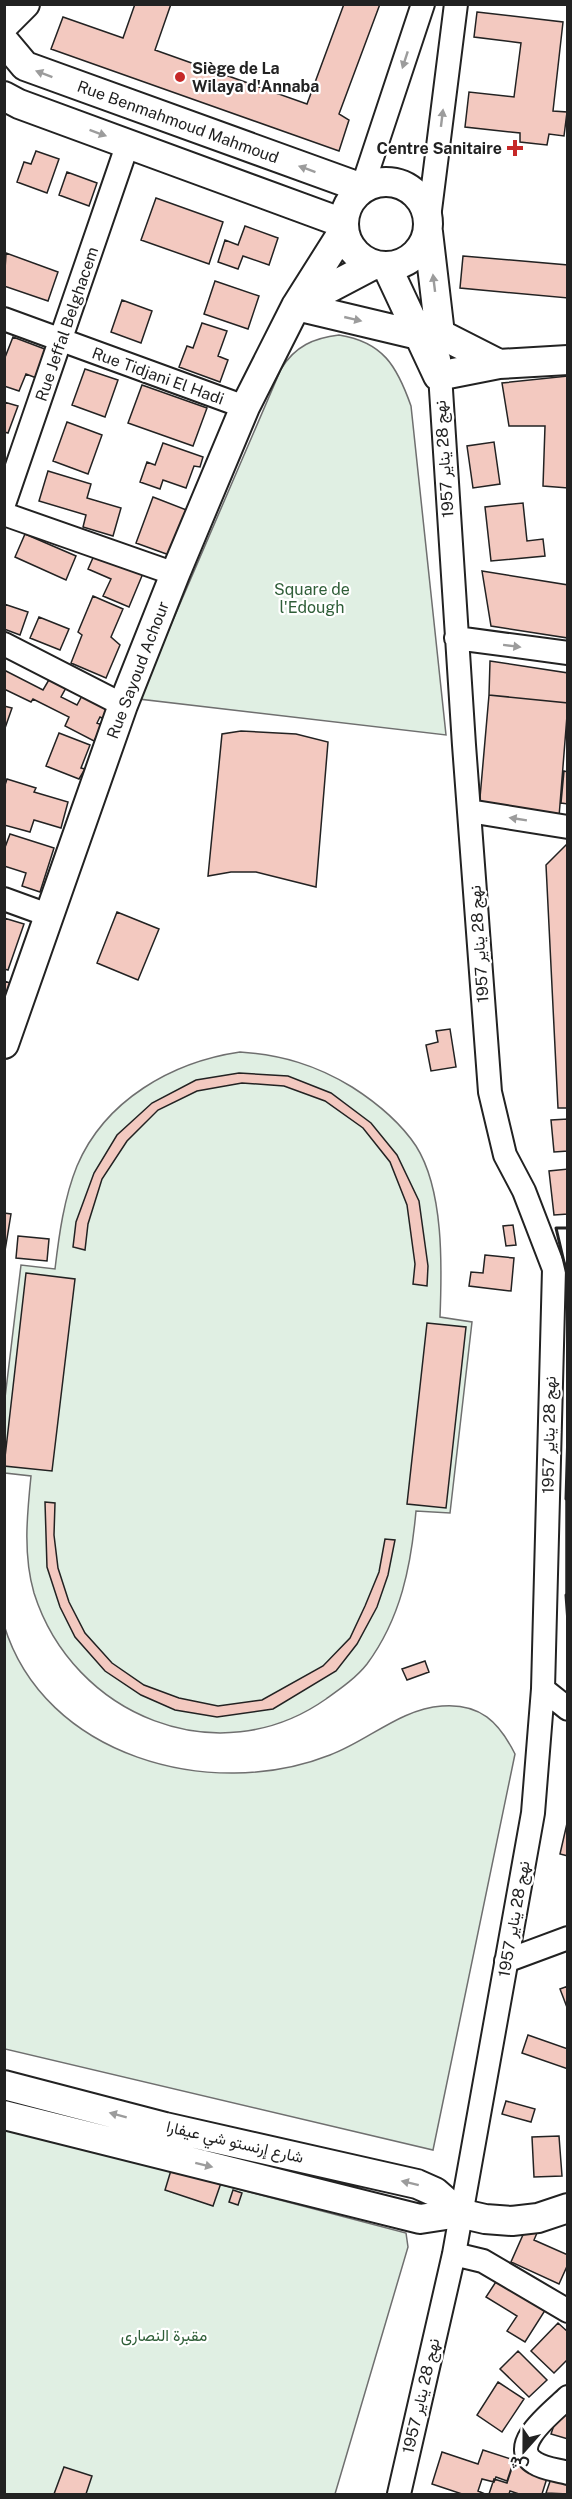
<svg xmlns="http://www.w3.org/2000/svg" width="572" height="2499" viewBox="0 0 572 2499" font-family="'Public Sans',Vazirmatn,sans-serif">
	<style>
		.green { fill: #e0efe3; stroke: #6f6f6f; stroke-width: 1.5 }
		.building { fill: #f3c9c0; stroke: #222; stroke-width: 1.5 }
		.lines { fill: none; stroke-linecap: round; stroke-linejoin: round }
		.minor-casing { stroke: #222; stroke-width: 26 }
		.major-casing { stroke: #222; stroke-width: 32 }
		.minor { stroke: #fff; stroke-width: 22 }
		.major { stroke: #fff; stroke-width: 28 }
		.wall { stroke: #222; stroke-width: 3 }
		.oneway { fill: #9c9c9c }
		.poi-dot { fill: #c62828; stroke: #fff; stroke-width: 2 }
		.labels { text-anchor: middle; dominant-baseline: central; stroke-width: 4.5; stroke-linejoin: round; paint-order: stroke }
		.poi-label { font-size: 16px; font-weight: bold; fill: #222; stroke: #fff; text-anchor: start }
		.street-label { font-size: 16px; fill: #222; stroke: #fff }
		.park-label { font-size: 16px; fill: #2f5e38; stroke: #fff }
	</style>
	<rect width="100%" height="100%" fill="#fff"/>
	<path class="green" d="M339 335C383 342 397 366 411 406L446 735 139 699 281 369C295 346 314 338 339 335Z
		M240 1052C282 1055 316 1065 352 1087 377 1103 400 1122 416 1146 444 1190 442 1267 440 1317L472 1322 450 1513 416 1511C411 1566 401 1618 367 1664 356 1678 340 1689 326 1699 218 1775 73 1716 34 1593 23 1555 27 1515 31 1476L5 1473V1398L21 1265 55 1269C59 1235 64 1198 77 1166 105 1100 172 1062 240 1052Z
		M4 1625C44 1757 211 1802 330 1755 368 1741 400 1709 442 1706 480 1703 499 1722 515 1754L433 2150 5 2049Z
		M4 2128 406 2233 408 2247 335 2494H5Z"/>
	<path class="building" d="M135 4H171L155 50 307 104 344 4H380L339 114 349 120 339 151 51 49 63 17 123 38Z
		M477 12 563 22 553 111 567 112 564 136 549 134 547 145 520 142V133L465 127 469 92 514 97 521 43 474 37Z
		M36 151 59 159 47 193 17 182 24 162 31 164Z
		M67 172 97 183 89 206 59 195Z
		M156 198 223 222 209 264 141 240Z
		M245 226 278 238 269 265 243 256 238 269 218 262 225 240 238 245Z
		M6 253 58 272 48 301 4 286Z
		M463 256 568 265V298L460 288Z
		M215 281 259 296 248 329 204 314Z
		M122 300 152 311 141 343 111 332Z
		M202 323 227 331 218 356 228 360 220 382 179 367 187 346 193 348Z
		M13 337 50 351 39 379 26 374 19 391 4 386V360Z
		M85 369 118 380 105 417 72 405Z
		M568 376V488L543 486 545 426H509L502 383Z
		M142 385 207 408 193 446 128 423Z
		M4 402 18 406 8 433 4 432Z
		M67 422 102 435 88 474 53 461Z
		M494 442 500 484 473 488 467 446Z
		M163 443 203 457 200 467 194 466 186 488 163 480 160 489 140 482 147 462 155 465Z
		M48 471 91 484 87 498 121 508 113 536 83 527 86 515 39 501Z
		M153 497 189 511 172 556 136 543Z
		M523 503 527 541 543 539 545 556 491 561 485 507Z
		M25 534 76 556 66 580 15 557Z
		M96 551 144 571 129 607 103 596 111 579 88 569Z
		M482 571 568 585V638L491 626Z
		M93 596 123 609 111 637 120 645 106 678 71 663 82 635 78 632Z
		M4 604 28 612 20 635 4 629Z
		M39 617 69 629 60 650 30 638Z
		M490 661 568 673V703L489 695Z
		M4 670 43 690 50 678 67 686 61 697 77 705 83 694 109 708 104 719 100 717 97 723 102 725 94 741 65 726 69 717 33 699 31 702 4 689Z
		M489 695 568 703 559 817 479 809Z
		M4 706 12 708 4 731Z
		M241 731 296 734 328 742 316 887 256 872H231L208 876 222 734Z
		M59 733 90 745 81 768 85 769 79 779 46 766Z
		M564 771 568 772V804L561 803Z
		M7 779 36 788 34 792 68 802 61 828 34 820 30 832 4 825V788Z
		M10 834 54 848 40 892 22 886 26 873 4 866V850Z
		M567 844 568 1108H558L546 865Z
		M117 912 159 929 138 980 97 963Z
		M4 918 24 924 8 970 4 969Z
		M4 981 19 986 4 1028Z
		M450 1029 456 1067 431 1071 426 1045 438 1042 436 1031Z
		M239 1073 288 1076 331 1093 371 1123 397 1155 419 1201 428 1266 427 1286 413 1284 415 1264 407 1205 390 1162 363 1128 325 1101 284 1086 242 1083 197 1091 158 1110 127 1141 102 1179 88 1224 85 1250 73 1247 76 1222 94 1173 117 1135 152 1103 196 1080Z
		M568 1119V1151L554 1152 551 1120Z
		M568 1169V1214L554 1215 549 1171Z
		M4 1213 11 1214 4 1257Z
		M513 1225 516 1245 506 1246 503 1226Z
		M18 1236 49 1239 47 1261 16 1258Z
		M485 1255 514 1258 511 1291 469 1286 471 1272 483 1273Z
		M26 1273 75 1279 52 1471 4 1466Z
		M427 1323 466 1327 446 1508 407 1504Z
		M566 1497H568V1597H566Z
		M45 1502 55 1503 54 1535 58 1568 69 1602 85 1633 112 1663 144 1685 179 1698 218 1706 262 1700 323 1666 350 1638 365 1606 379 1572 385 1539 395 1540 388 1575 377 1607 357 1644 336 1671 273 1709 217 1717 175 1710 141 1695 105 1671 75 1637 60 1607 47 1567Z
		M425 1661 429 1672 407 1680 402 1669Z
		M568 1819V1856L560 1854Z
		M568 1986V2010L560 1989Z
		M528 2035 568 2049V2069L522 2053Z
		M506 2101 535 2109 531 2122 502 2114Z
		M559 2136 562 2176 534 2177 532 2137Z
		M172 2167 221 2183 213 2206 165 2190Z
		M233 2190 242 2193 238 2205 229 2202Z
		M526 2228 537 2233 534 2240 568 2255V2264L559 2284 511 2262Z
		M505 2268 551 2301 525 2342 507 2331 517 2316 486 2297Z
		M558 2323 568 2332V2359L554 2373 531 2351Z
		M518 2351 547 2380 529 2397 500 2369Z
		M498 2382 524 2399 502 2432 477 2415Z
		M565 2392 568 2393V2439L551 2434Z
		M483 2450 514 2460 507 2481 496 2477 494 2482 482 2479 478 2491 485 2494H462L432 2484 442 2452 478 2464Z
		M517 2453 547 2478 542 2494H519L510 2491 509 2494H489L494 2479 507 2483Z
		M64 2467 92 2476 86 2494H54Z
		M555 2467 568 2472V2494L546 2493Z"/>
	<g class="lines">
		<defs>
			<path id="minor" d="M362 188 423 4
				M429 218 456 4
				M4 319 245 407
				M4 504 128 143
				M4 514 175 574
				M456 638 568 653
				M4 644 123 705
				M469 811 568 827
				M4 899 48 915
				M543 1689 568 1709
				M506 1961 568 1938
				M454 2254 483 2261 568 2311
				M568 2397C555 2410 506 2446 535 2463 544 2469 558 2470 568 2473
				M399 2494 454 2254 533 1813 543 1689 554 1269 524 1191 505 1155 490 1092 464 745 439 359"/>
			<path id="major" d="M4 25 25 4
				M4 41 25 66 362 188
				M4 96 19 104 343 223
				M344 224a42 42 0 1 1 84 0a42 42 0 1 1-84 0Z
				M428 232 440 334 499 364
				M387 267 438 376 499 364 568 360
				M297 305 373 265
				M296 306 418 335
				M4 1044 123 705 175 574 245 407 296 306 344 230
				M4 2085 165 2127 417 2184 435 2192 459 2213
				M4 2115 420 2219 459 2213 485 2219 512 2221 538 2218 568 2208"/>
		</defs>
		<use href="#minor" class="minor-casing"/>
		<use href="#major" class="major-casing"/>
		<use href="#minor" class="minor"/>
		<use href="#major" class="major"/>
		<path class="wall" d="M568 1228H556L568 1279
			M566 1499 568 1430
			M566 1595 568 1623"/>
	</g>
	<defs><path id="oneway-solid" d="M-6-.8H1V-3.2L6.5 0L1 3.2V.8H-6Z" transform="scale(1.5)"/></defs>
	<g class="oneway">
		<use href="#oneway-solid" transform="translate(405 60) rotate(108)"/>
		<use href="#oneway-solid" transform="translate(44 74) rotate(-159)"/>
		<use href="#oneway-solid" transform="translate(442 118) rotate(-83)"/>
		<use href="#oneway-solid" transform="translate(98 133) rotate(20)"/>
		<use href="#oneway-solid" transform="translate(307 169) rotate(-160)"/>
		<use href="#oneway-solid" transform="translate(434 283) rotate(-97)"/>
		<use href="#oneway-solid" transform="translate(353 319) rotate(13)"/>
		<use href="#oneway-solid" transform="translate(512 646) rotate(7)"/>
		<use href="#oneway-solid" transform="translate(518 819) rotate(-171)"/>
		<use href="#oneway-solid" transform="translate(118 2115) rotate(-165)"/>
		<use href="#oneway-solid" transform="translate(204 2165) rotate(14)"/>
		<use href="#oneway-solid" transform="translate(410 2183) rotate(-166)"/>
	</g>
	<g class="poi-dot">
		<circle cx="180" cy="77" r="6"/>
		<path d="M512 139h6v6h6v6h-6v6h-6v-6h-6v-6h6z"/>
	</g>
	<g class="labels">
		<g class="poi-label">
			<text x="192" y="68">Siège de La<tspan x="192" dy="18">Wilaya d'Annaba</tspan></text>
			<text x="502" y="148" text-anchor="end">Centre Sanitaire</text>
		</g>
		<g class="street-label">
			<text transform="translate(178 122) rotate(20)">Rue Benmahmoud Mahmoud</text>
			<text transform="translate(67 324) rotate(-71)">Rue Jeffal Belghacem</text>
			<text transform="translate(158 376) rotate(20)">Rue Tidjani El Hadi</text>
			<text transform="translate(444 459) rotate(-94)">نهج 28 يناير 1957</text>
			<text transform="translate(138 670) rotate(-69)">Rue Sayoud Achour</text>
			<text transform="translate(479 944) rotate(-94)">نهج 28 يناير 1957</text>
			<text transform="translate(549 1435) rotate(-89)">نهج 28 يناير 1957</text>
			<text transform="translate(514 1919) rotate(-80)">نهج 28 يناير 1957</text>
			<text transform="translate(235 2142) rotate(13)">شارع إرنستو شي عيفارا</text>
			<text transform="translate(421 2396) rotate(-77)">نهج 28 يناير 1957</text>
		</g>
		<g class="park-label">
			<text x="312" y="589">Square de<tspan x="312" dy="18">l'Edough</tspan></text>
			<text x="164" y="2335">مقبرة النصارى</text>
		</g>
	</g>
	<rect width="572" height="2499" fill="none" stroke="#222222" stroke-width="12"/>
	<g transform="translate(524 2451) rotate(201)" stroke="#ffffff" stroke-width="4.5" paint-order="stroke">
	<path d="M0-4.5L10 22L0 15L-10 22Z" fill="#222222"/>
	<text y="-9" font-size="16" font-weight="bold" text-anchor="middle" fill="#222222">ش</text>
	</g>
</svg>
